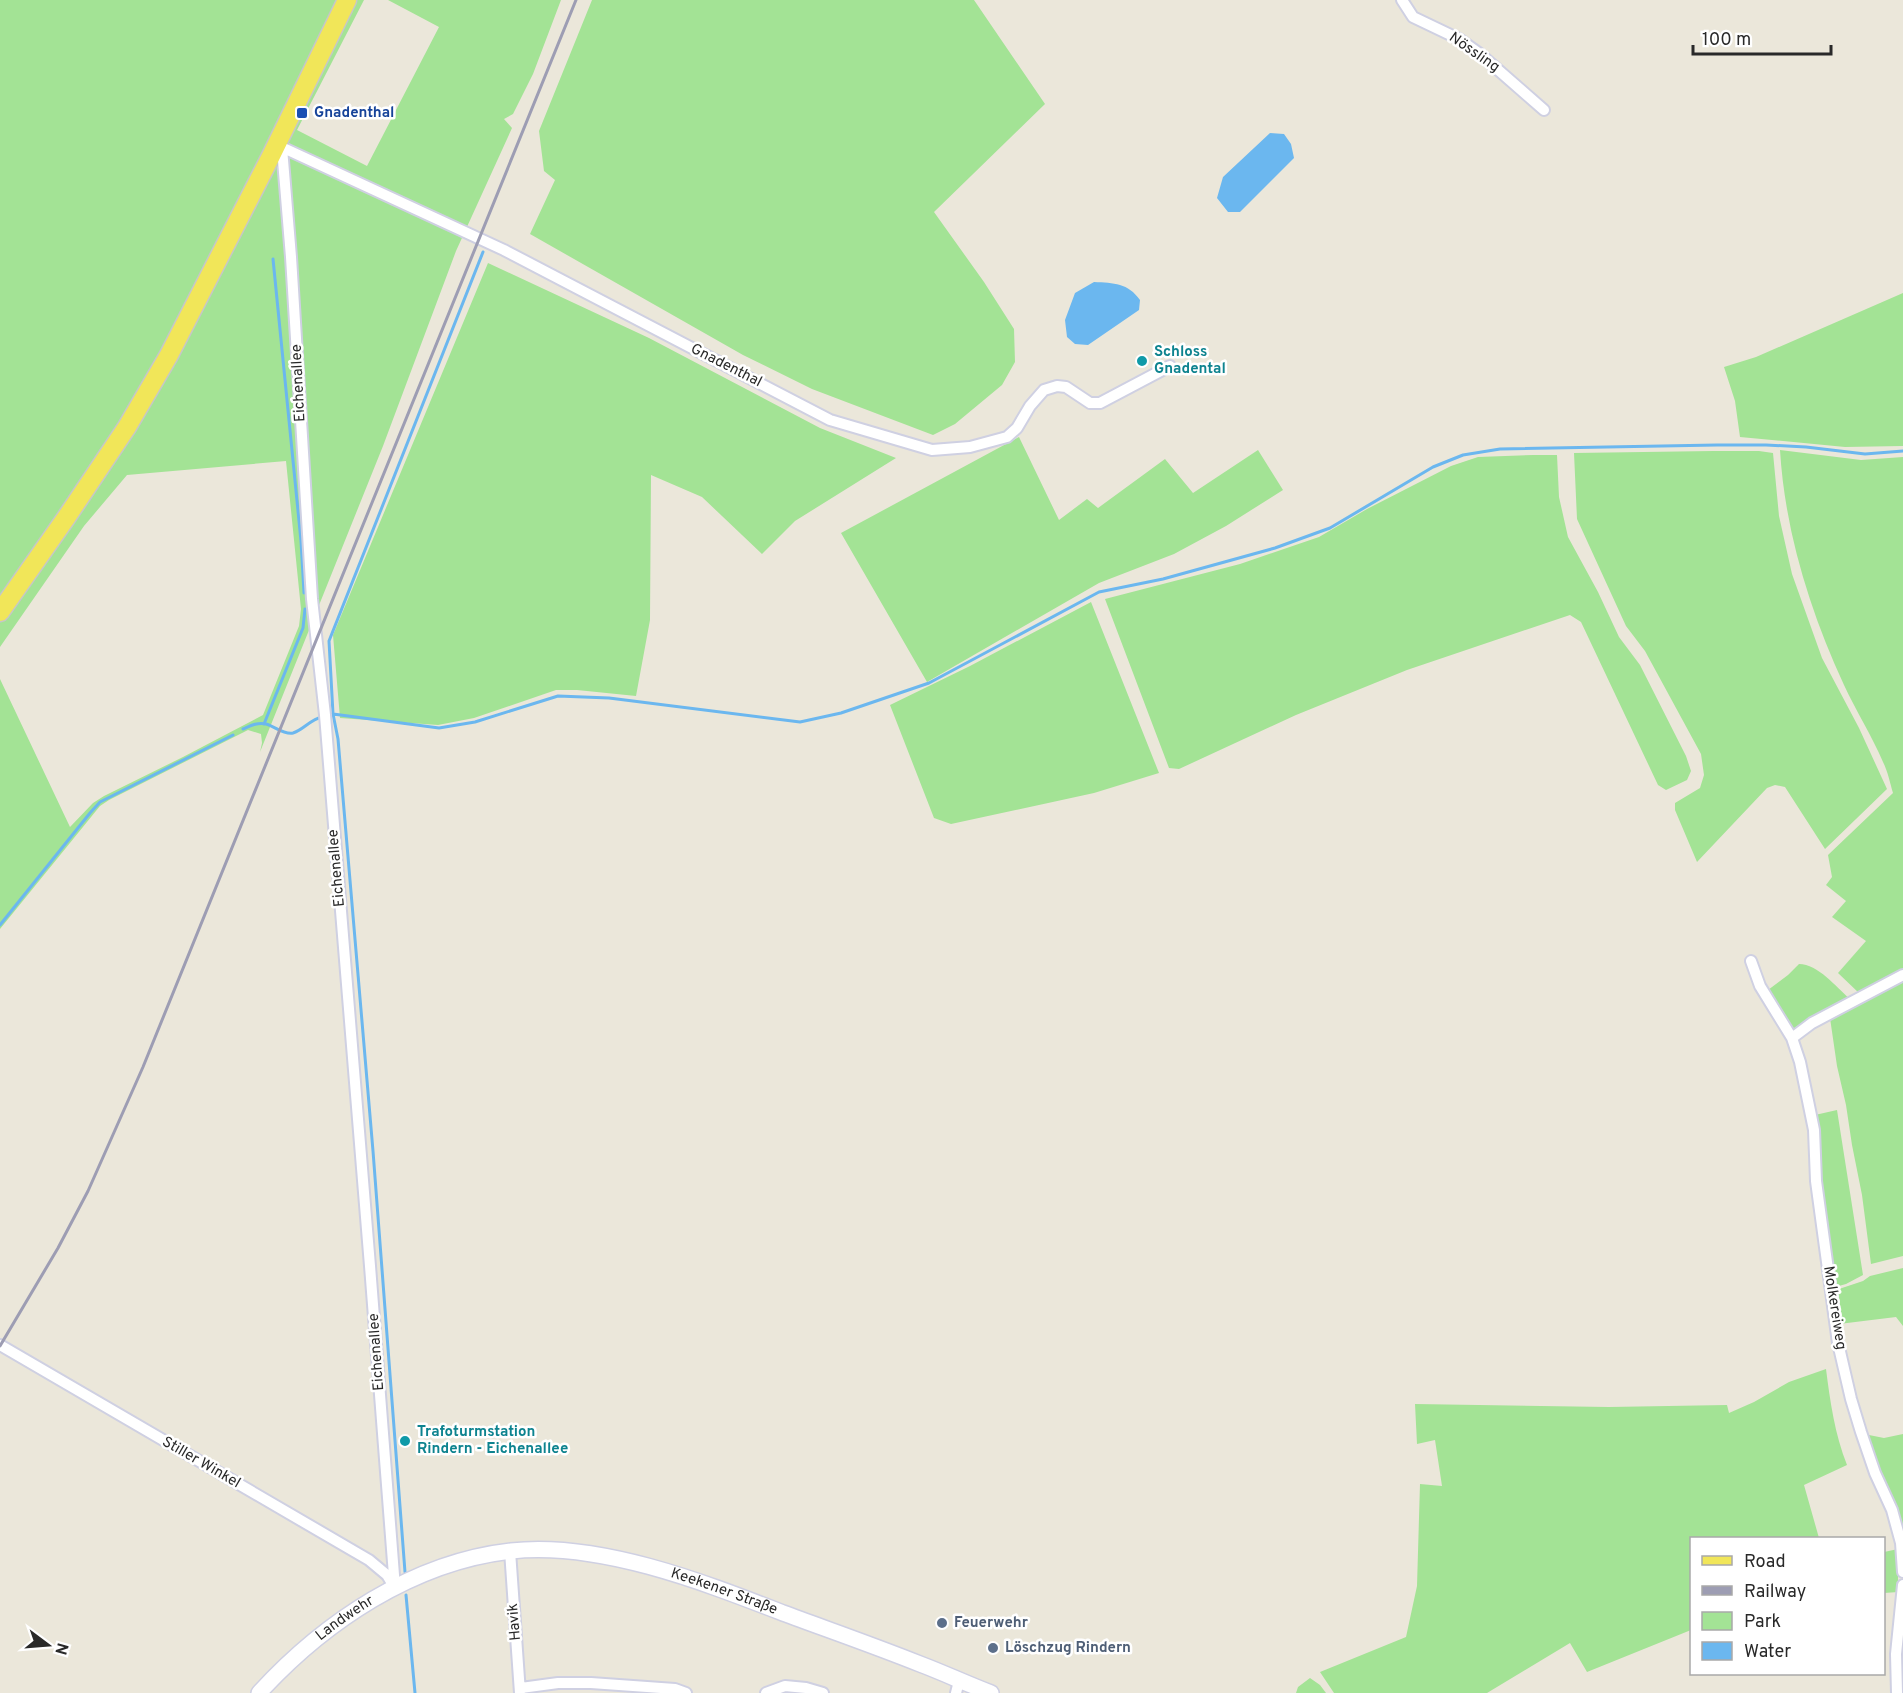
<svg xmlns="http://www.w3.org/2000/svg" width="1903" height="1693" viewBox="0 0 1903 1693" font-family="Overpass,sans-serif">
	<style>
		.green { fill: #a3e395 }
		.water { fill: #6bb7ef }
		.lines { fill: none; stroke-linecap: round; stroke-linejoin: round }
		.stream { stroke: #6bb7ef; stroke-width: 3 }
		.street-casing { stroke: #cfd0e2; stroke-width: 14 }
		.secondary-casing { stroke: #cfd0e2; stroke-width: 18 }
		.primary-casing { stroke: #c7c7c7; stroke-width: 21 }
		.street { stroke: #fff; stroke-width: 10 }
		.secondary { stroke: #fff; stroke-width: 15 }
		.primary { stroke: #f1e659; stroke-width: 18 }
		.rail { stroke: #9d9db3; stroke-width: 3 }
		.transit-dot { fill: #1a4fb4; stroke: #fff; stroke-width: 2 }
		.culture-dot { fill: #0f9aa8; stroke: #fff; stroke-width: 2 }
		.service-dot { fill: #5c6f8a; stroke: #fff; stroke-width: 2 }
		.labels { text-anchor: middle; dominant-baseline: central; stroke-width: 5; stroke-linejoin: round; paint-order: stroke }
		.street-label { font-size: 15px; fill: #292929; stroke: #fff }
		.transit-label { font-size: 15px; font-weight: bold; fill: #164399; stroke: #fff; text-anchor: start }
		.culture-label { font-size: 15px; font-weight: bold; fill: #0d838f; stroke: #fff; text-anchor: start }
		.service-label { font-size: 15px; font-weight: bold; fill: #4e5e75; stroke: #fff; text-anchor: start }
	</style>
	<rect width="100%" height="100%" fill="#ebe7da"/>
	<path class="green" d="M0 0H364L297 130 367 166 439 27 388 0H561L533 74 513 114 504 119 512 128 456 251 383 446 260 752 262 743 261 734 248 730 109 800 100 806 0 929V679L70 827 93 803 104 796 183 757 263 715 299 626 301 609 286 461 127 475 84 526 0 647Z
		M592 0H974L1045 104 934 212 984 282 1014 329 1015 362 1002 385 955 424 933 435 812 389 743 355 530 234 555 180 544 171 539 131Z
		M488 263 649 338 820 428 896 458 795 521 762 554 702 497 651 475 650 620 636 696 577 690H556L474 718 438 725 340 718 333 635Z
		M1903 293V446L1845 447 1740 437 1735 401 1724 367 1756 357Z
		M1019 437 1059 520 1087 499 1098 508 1165 459 1193 493 1258 450 1283 490 1226 526 1174 554 1099 583 927 682 841 533Z
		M1780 450 1861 460 1903 457V970L1860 994 1838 973 1866 941 1832 917 1846 901 1826 885 1832 877 1828 855 1893 793C1890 783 1888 772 1883 762 1872 736 1856 711 1844 685 1810 611 1785 532 1780 450Z
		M1713 451H1759L1773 453 1779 516 1792 574 1822 658 1859 728 1887 789 1825 849 1785 787 1775 785 1767 788 1697 862 1675 810V803L1700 788 1704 775 1701 754 1645 651 1626 626 1577 519 1574 453Z
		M1533 455H1557L1559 497 1568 537 1598 592 1619 637 1640 665 1686 756 1691 771 1687 780 1666 790 1658 785 1581 622 1570 615 1407 670 1296 715 1179 769 1169 768 1105 599 1240 564 1319 537 1367 509 1451 466 1478 457Z
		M1091 602 1159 773 1094 793 951 824 934 818 890 705 970 666Z
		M1799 964C1818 964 1836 987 1850 999L1795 1032 1768 990 1788 975Z
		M1903 977V1256L1871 1264 1862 1195 1852 1145 1846 1105 1837 1066 1830 1018Z
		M1837 1110 1863 1275 1846 1284 1835 1287 1821 1192 1815 1115Z
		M1903 1268V1326L1896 1317 1839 1324 1836 1290 1863 1281 1870 1276Z
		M1826 1369C1830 1401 1835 1435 1847 1465L1804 1485 1819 1538H1692L1691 1630 1587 1672 1570 1643 1487 1693H1334L1320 1672 1406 1637 1417 1586 1420 1484 1442 1486 1435 1440 1417 1444 1415 1404 1609 1407 1727 1405 1729 1413 1754 1402 1789 1382Z
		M1903 1434V1529L1897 1508 1867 1438 1869 1435 1884 1438Z
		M1898 1549V1592L1884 1593V1552Z
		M1310 1678 1320 1685 1326 1693H1296L1298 1687Z"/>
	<path class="water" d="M1270 133 1284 134 1291 144 1294 158 1240 212H1228L1217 198 1223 177Z
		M1094 282C1114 283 1128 283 1140 300L1139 310 1088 345 1075 344 1067 337 1065 320 1075 293Z"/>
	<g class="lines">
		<path class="stream" d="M273 259 301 541 304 593
			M329 715 333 714 439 728 475 722 558 696 609 698 800 722 841 713 929 683 1099 592 1163 579 1275 548 1330 528 1433 467 1463 455 1500 449 1717 445H1766L1806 447 1865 454 1903 451
			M264 724 303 628 305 609
			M243 729C250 726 257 722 266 724 274 726 284 735 293 733 303 730 311 719 322 717
			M0 925 90 813 100 802 233 735
			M405 1572 373 1151 338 739 333 714 329 641 483 252
			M406 1595 415 1693"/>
		<defs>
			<path id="street" d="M1402 0 1413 17 1459 39 1480 54 1544 110
				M277 145 504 250 830 420 932 450 970 447 1007 437 1017 428 1030 406 1044 390 1057 386 1066 387 1090 403H1100L1170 366
				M282 148 291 257 312 599 325 715 370 1266 395 1588
				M1751 961 1760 986 1792 1038 1800 1062 1814 1130 1816 1181 1838 1343 1851 1399 1861 1432 1875 1473 1892 1510 1901 1543 1903 1572
				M1792 1038 1812 1023 1903 975
				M0 1345 369 1560 387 1575 393 1585
				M510 1551 520 1693
				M521 1688 558 1683H591L675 1689 686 1693
				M766 1693 785 1686 806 1688 823 1693
				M956 1693 959 1681
				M1897 1693 1896 1654 1903 1585"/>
			<g id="secondary">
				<path id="s1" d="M259 1693C324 1622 413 1562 511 1551 598 1541 703 1582 783 1613 829 1630 875 1646 920 1664 944 1673 967 1684 991 1693"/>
			</g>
			<path id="primary" d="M0 612 66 518 127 427 169 355 271 156 347 0"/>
		</defs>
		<use href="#street" class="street-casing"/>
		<use href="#secondary" class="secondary-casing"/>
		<use href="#primary" class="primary-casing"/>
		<use href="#street" class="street"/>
		<use href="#secondary" class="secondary"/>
		<use href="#primary" class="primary"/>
		<path class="rail" d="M0 1346 58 1248 88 1191 143 1067 576 0"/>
	</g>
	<rect class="transit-dot" x="296" y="107" width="12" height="12" rx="3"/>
	<g class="culture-dot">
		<circle cx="1142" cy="361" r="6"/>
		<circle cx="405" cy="1441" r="6"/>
	</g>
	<g class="service-dot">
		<circle cx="942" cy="1623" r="6"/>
		<circle cx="993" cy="1648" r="6"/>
	</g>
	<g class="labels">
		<g class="street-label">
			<text transform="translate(1474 53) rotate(35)">Nössling</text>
			<text transform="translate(726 366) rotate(27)">Gnadenthal</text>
			<text transform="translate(299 383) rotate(-93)">Eichenallee</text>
			<text transform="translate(337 868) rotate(-95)">Eichenallee</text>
			<text transform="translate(1834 1308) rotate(81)">Molkereiweg</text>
			<text transform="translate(377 1352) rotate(-94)">Eichenallee</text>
			<text transform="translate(201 1463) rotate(30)">Stiller Winkel</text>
			<text stroke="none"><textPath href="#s1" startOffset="514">Keekener Straße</textPath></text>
			<text stroke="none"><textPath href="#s1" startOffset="114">Landwehr</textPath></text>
			<text transform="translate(515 1622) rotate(-95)">Havik</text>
		</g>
		<g class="transit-label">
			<text x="314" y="113">Gnadenthal</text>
		</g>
		<g class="culture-label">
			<text x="1154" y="352">Schloss<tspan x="1154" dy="17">Gnadental</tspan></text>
			<text x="417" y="1432">Trafoturmstation<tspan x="417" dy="17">Rindern - Eichenallee</tspan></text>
		</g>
		<g class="service-label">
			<text x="954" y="1623">Feuerwehr</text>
			<text x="1005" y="1648">Löschzug Rindern</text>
		</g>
	</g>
	<rect x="1690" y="1537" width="195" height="138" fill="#ffffff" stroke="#a9a9a9" stroke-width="1.5"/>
	<rect x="1702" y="1556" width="30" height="9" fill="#f1e659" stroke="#a9a9a9" stroke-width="1.5"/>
	<text x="1744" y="1567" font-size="18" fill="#292929">Road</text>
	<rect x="1702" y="1586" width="30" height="9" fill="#9d9db3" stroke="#a9a9a9" stroke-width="1.5"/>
	<text x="1744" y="1597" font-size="18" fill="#292929">Railway</text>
	<rect x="1702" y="1612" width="30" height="18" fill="#a3e395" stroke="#a9a9a9" stroke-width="1.5"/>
	<text x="1744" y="1627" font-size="18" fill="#292929">Park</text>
	<rect x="1702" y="1642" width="30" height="18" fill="#6bb7ef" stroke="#a9a9a9" stroke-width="1.5"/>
	<text x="1744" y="1657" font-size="18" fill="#292929">Water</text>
	<g transform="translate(48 1645) rotate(106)" stroke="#ffffff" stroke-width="4.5" paint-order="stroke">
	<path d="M0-4.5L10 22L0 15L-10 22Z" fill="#292929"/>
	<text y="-9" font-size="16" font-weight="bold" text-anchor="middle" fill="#292929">N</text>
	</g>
	<path d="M1693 45v9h138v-9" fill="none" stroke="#292929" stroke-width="3"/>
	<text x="1702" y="45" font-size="18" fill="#292929" stroke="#ffffff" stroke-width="4.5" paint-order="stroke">100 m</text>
</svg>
